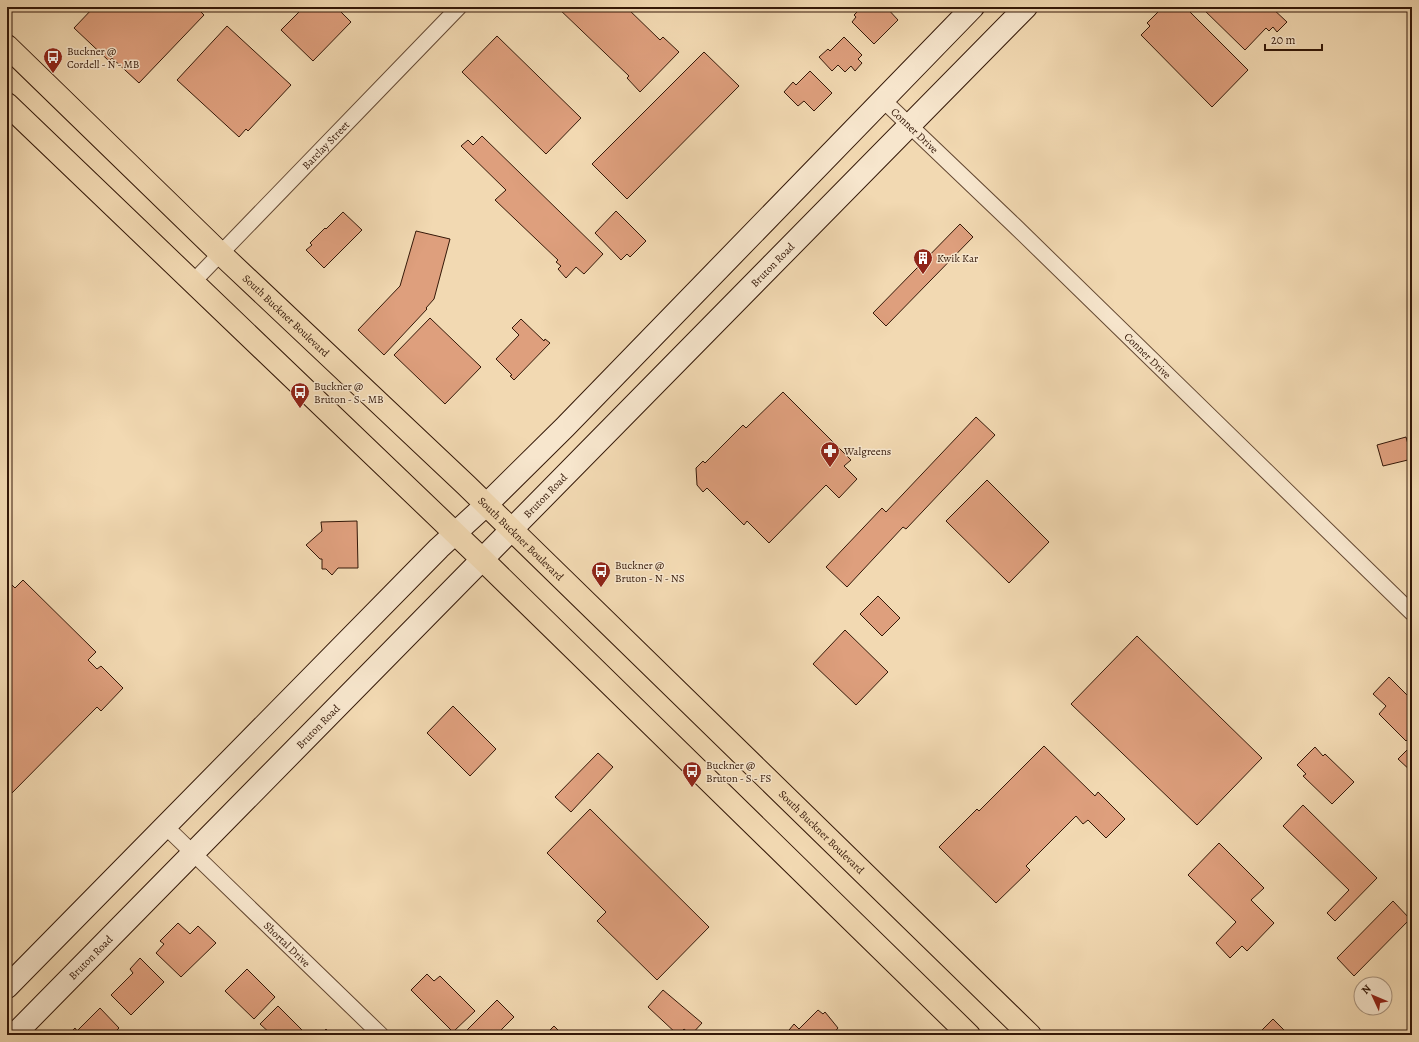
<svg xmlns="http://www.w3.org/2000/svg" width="1419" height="1042" viewBox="0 0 1419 1042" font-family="Alegreya,serif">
<rect width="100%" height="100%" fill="#f2d9b2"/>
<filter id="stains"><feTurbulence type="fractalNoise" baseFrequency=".005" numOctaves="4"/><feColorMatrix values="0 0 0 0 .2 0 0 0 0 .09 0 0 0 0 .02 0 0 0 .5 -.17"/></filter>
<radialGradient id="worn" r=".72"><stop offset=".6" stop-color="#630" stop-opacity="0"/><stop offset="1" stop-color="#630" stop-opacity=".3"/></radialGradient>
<g fill="#de9f7d" stroke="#341808">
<path d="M94 7H196L204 15 139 83 112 58 109 61 74 28Z"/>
<path d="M272 7H282L277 12Z"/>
<path d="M304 7H336L351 22 313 61 281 30Z"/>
<path d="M557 7H626L660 40 663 37 679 52 640 92 627 78 629 76Z"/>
<path d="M854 7H886L898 20 874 44 852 22 856 17 854 15 858 11Z"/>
<path d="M1163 7H1185L1248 70 1212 107 1141 35 1150 26 1147 23Z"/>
<path d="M1201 7H1271L1287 22 1277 32 1273 27 1269 31 1266 28 1245 50Z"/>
<path d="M227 26 291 85 248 131 246 129 239 137 177 80Z"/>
<path d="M497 36 581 118 546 154 462 72Z"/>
<path d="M844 37 862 55 858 59 862 63 855 71 851 66 845 72 838 65 832 71 819 57 828 49 830 51Z"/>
<path d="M704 52 739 86 627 199 592 164Z"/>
<path d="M810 71 832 93 814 111 804 101 798 106 784 92 793 82 796 85Z"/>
<path d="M482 136 603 254 584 274 576 267 566 278 558 269 561 266 556 262 558 260 495 200 506 190 461 146 468 140 473 145Z"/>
<path d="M616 211 646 241 630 257 627 254 621 260 595 233Z"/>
<path d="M343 212 362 230 324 268 306 250 312 245 310 243 325 228 326 229Z"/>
<path d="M960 224 973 237 886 326 873 313Z"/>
<path d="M416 231 450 239 434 299 426 308 427 309 384 355 358 330 400 286Z"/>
<path d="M430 318 481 367 445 404 394 355Z"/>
<path d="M521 319 544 341 545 339 550 343 514 380 510 376 512 375 496 359 519 335 512 328Z"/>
<path d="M783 392 851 460 844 466 857 479 839 498 826 485 769 543 747 521 744 525 707 488 703 492 697 485 696 468 703 461 705 463 743 425 746 428Z"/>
<path d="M976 417 995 435 906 529 903 527 847 587 826 567 882 508 886 512Z"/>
<path d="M1406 437 1412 459 1383 466 1377 445Z"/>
<path d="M987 480 1049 542 1009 583 946 521Z"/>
<path d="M357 521 358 568H338L332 575 326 569H322V559H320L306 545 322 531 321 522Z"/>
<path d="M7 580 15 588 23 580 96 652 88 660 97 669 101 666 123 688 101 711 97 707 9 796 12 799 7 805Z"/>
<path d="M878 596 900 618 882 636 860 614Z"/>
<path d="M845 630 888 672 856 705 813 664Z"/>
<path d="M1137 636 1262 758 1197 825 1071 704Z"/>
<path d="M1389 677 1412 700V735L1406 741 1379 714 1386 706 1373 694Z"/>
<path d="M453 706 496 749 470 776 427 733Z"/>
<path d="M1412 745V772L1398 759Z"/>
<path d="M1044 746 1095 796 1098 792 1125 819 1106 838 1088 820 1083 824 1076 816 1026 866 1030 870 996 903 939 847 977 809 979 811Z"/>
<path d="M1315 747 1323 756 1325 754 1354 782 1332 804 1303 776 1306 774 1297 765Z"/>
<path d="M598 753 613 767 571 812 555 797Z"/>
<path d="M1303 805 1377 878 1335 921 1327 913 1349 890 1283 826Z"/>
<path d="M590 809 709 927 657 980 597 921 606 912 547 853Z"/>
<path d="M1219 843 1264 888 1251 900 1274 923 1247 951 1242 946 1230 958 1216 943 1236 922 1188 875Z"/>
<path d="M1393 901 1410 919 1354 976 1337 958Z"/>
<path d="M178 923 190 934 198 926 216 943 181 977 156 953 164 944 160 941Z"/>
<path d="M140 958 164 982 131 1015 111 995 133 973 130 969Z"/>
<path d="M247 969 275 997 254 1019 225 991Z"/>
<path d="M427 974 434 981 440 976 475 1011 453 1032 411 990Z"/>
<path d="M663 990 702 1023 691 1035 684 1029 678 1035 648 1007Z"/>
<path d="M497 1000 514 1017 496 1035H462Z"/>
<path d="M278 1006 307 1035H272L260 1024Z"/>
<path d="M100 1008 119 1028 112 1035H68L75 1028 77 1031Z"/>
<path d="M818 1010 823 1014 825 1012 838 1028 832 1035H785L794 1024 799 1029Z"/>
<path d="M1273 1019 1287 1033 1286 1035H1257Z"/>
<path d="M554 1026 563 1035H545Z"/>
<path d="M326 1029 332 1035H320Z"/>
</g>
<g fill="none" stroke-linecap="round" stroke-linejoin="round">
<g stroke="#644832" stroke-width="17">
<g id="minor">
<path id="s1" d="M883 100 1015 226 1412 613"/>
<path id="s2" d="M192 283 459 7"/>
<path id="s3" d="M165 826 381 1035"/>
</g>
</g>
<g stroke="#341808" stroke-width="24">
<g id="secondary">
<path d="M7 987 439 548 486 505 565 427 973 7"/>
<path id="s4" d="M14 1035 1026 7"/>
</g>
</g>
<g stroke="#341808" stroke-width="24">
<g id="primary">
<path id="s5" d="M7 46 221 254 466 485 1030 1035"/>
<path d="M7 104 483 560 969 1035"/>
</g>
</g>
<use href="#minor" stroke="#f7e6cd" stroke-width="15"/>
<use href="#secondary" stroke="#f7e6cd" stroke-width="22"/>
<use href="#primary" stroke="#f2d9b2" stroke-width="22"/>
</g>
<defs>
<g id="bus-pin" transform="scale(1)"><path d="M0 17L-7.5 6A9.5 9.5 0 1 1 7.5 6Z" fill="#8f2418" stroke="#f7e6cd"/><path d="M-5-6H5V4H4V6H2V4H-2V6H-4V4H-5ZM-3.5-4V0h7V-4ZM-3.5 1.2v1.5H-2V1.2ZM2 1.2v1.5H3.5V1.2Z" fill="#fff"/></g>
<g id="building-pin" transform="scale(1)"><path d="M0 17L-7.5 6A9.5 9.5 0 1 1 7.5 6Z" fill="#8f2418" stroke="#f7e6cd"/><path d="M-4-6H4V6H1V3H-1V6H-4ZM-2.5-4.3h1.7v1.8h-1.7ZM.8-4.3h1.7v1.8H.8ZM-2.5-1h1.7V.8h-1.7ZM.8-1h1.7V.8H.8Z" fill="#fff"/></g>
<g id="pharmacy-pin" transform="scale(1)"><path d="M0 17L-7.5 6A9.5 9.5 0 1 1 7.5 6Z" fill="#8f2418" stroke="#f7e6cd"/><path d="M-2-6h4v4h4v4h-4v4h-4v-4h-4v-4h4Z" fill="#fff"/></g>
</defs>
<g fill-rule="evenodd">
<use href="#bus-pin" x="53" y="57"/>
<use href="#building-pin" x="923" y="258"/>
<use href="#bus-pin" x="300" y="392"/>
<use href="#pharmacy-pin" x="830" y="451"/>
<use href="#bus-pin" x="601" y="571"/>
<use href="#bus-pin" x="692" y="771"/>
</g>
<g text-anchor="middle" stroke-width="3" stroke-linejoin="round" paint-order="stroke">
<g font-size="11" fill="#341808" stroke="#f7e6cd" text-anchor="start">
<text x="67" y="55">Buckner @<tspan x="67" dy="13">Cordell - N - MB</tspan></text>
<text x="937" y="262">Kwik Kar</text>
<text x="314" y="390">Buckner @<tspan x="314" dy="13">Bruton - S - MB</tspan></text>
<text x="844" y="455">Walgreens</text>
<text x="615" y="569">Buckner @<tspan x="615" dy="13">Bruton - N - NS</tspan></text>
<text x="706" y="769">Buckner @<tspan x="706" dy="13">Bruton - S - FS</tspan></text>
</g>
<g font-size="11" fill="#341808" stroke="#f7e6cd">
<text dy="4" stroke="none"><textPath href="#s1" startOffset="44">Conner Drive</textPath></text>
<text dy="4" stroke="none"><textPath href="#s2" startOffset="192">Barclay Street</textPath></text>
<text dy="4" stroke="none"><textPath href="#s4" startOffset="1081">Bruton Road</textPath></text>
<text dy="4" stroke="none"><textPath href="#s5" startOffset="388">South Buckner Boulevard</textPath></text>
<text dy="4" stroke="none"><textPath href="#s1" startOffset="368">Conner Drive</textPath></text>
<text dy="4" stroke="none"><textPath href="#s4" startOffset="757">Bruton Road</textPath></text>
<text dy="4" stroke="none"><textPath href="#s5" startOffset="712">South Buckner Boulevard</textPath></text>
<text dy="4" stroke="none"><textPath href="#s4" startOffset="433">Bruton Road</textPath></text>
<text dy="4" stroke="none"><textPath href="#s5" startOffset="1132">South Buckner Boulevard</textPath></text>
<text dy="4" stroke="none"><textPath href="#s3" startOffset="170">Shortal Drive</textPath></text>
<text dy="4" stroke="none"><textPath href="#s4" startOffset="109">Bruton Road</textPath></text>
</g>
</g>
<rect width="1419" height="1042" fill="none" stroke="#f2d9b2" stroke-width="24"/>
<rect x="8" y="8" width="1403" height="1026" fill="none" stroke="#341808" stroke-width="2"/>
<rect x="12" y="12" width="1395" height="1018" fill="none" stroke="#341808"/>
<g transform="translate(1373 996) rotate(314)"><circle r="19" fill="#f7e6cd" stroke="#a9947e"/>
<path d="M0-3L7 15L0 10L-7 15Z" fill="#8f2418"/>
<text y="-6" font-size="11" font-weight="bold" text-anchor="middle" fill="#341808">N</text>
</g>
<path d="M1265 44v6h57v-6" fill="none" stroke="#341808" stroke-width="2"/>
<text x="1271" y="44" font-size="12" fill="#341808" stroke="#f7e6cd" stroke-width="3" paint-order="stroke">20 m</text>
<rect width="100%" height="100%" filter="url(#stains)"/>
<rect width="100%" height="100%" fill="url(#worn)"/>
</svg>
